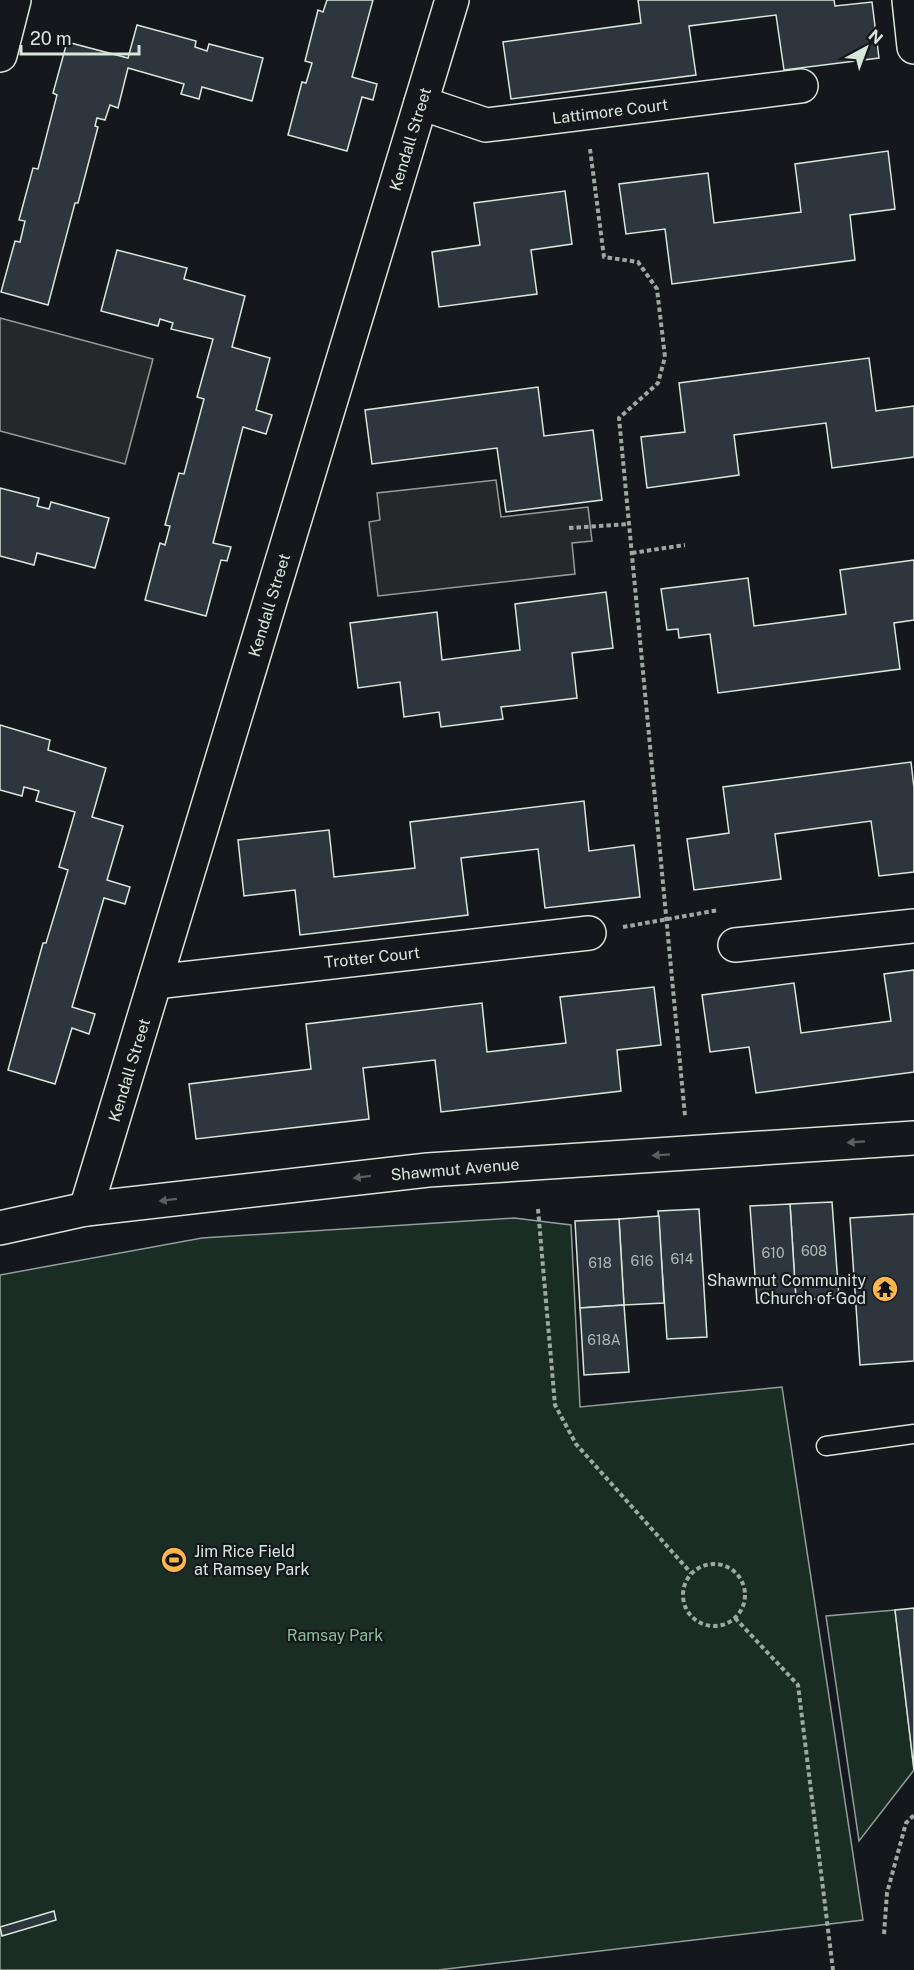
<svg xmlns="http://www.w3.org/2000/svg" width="914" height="1970" viewBox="0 0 914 1970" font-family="'Public Sans',sans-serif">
<rect width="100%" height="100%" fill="#14181c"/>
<g fill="#1a2d24" stroke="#939e99" stroke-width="1.5">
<path d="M514 1218 571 1225 580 1407 782 1387 863 1920 438 1970H0V1275L202 1238Z"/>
<path d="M895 1610 914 1770 859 1841 826 1616Z"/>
</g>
<g fill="#24282b" stroke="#939e99" stroke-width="1.5">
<path d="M0 318 153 359 125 464 0 431Z"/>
<path d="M496 480 501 517 588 507 592 541 572 543 575 574 378 596 369 522 380 520 377 493Z"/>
</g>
<g fill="#2c363c" stroke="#d8e6dc" stroke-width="1.5">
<path d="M327 0H373L352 77 377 84 373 100 362 97 347 151 288 135 302 82 306 83 312 63 305 61 318 10 323 12Z"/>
<path d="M638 0H834L835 6 872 2 879 58 784 70 776 15 689 26 696 75 511 99 503 42 641 23Z"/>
<path d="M137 25 196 41 195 47 207 51 209 44 263 58 252 101 202 87 199 99 181 94 184 84 128 68 118 108 110 105 105 120 97 118 95 126 98 127 78 203H75L48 305 1 292 15 241 20 242 25 221 19 220 33 168 38 169 57 95 53 93 67 42 128 58Z"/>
<path d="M888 151 895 209 850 215 855 260 672 284 665 229 626 234 619 184 708 173 714 223 801 212 795 164Z"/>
<path d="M565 191 572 244 531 250 537 294 439 307 432 252 480 245 474 203Z"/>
<path d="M117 250 187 268 184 279 245 296 232 347 270 358 256 410 272 415 266 434 243 427 213 543 231 547 227 561 221 560 206 616 145 600 160 543 165 545 170 526 165 525 179 473 184 474 204 399 197 397 213 339 171 329 173 323 160 319 158 326 101 311Z"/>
<path d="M869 358 876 411 914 406V457L832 468 826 423 734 435 739 475 647 488 641 437 685 432 679 383Z"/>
<path d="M538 387 544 436 593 430 602 500 506 512 497 448 372 464 365 410Z"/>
<path d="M0 488 39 498 37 506 49 509 51 502 109 518 95 568 37 553 34 565 0 556Z"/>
<path d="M914 560V620L894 623 900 669 718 693 710 634 679 638 678 629 667 630 661 589 748 578 754 626 846 614 840 570Z"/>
<path d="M606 592 613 648 572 653 577 698 501 707 503 719 441 727 439 712 404 717 400 682 358 688 350 623 437 612 442 660 520 650 515 604Z"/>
<path d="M0 725 50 740 48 750 106 768 92 817 123 826 107 880 130 887 125 904 104 898 72 1007 95 1014 89 1034 72 1028 55 1084 8 1070 43 943H46L68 870 59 867 75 812 36 801 39 791 24 787 22 796 0 790Z"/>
<path d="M911 762 914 788V872L879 876 871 821 775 834 781 879 694 890 687 839 729 833 723 787Z"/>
<path d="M584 801 589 851 634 845 640 897 545 908 538 849 461 858 468 915 300 935 295 890 244 896 238 840 329 830 334 877 415 868 410 822Z"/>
<path d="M914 970V1072L756 1093 749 1047 710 1052 702 995 794 983 801 1033 891 1021 884 974Z"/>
<path d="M654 987 661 1045 617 1050 621 1091 441 1112 435 1060 363 1068 369 1119 196 1139 189 1084 311 1069 306 1024 482 1003 487 1052 566 1043 560 997Z"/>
<path d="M832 1202 839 1298 796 1300 790 1204Z"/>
<path d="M790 1204 796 1300 757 1303 750 1206Z"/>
<path d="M699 1209 707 1337 667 1339 658 1211Z"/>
<path d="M914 1214V1361L860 1365 850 1218Z"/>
<path d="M659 1216 664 1303 624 1305 619 1219Z"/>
<path d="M619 1219 624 1305 580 1308 575 1221Z"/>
<path d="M624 1305 629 1372 584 1375 580 1308Z"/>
<path d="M914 1608V1770L895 1610Z"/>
<path d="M54 1911 56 1920 2 1936 0 1927Z"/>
</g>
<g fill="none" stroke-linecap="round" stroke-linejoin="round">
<g stroke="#d8e6dc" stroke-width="21">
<path id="lane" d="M826 1446 914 1434"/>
</g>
<g stroke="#d8e6dc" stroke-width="36">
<g id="street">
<path d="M909 0 914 47"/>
<path d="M0 55 14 0"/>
<path d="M421 103 486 125 801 86"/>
<path d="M735 945 914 926"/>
<path d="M155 982 589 933"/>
<path d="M86 1209 452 0"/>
</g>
</g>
<g stroke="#d8e6dc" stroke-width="36">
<path id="secondary" d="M0 1228 86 1209 428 1170 914 1138"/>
</g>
<g stroke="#9da8a2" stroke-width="4" stroke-dasharray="4.5 3" stroke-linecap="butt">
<path d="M590 149 604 257 638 262 657 289 665 357 658 383 619 418 685 1116"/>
<path d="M569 528 629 524"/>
<path d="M632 553 685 545"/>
<path d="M623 927 719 910"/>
<path d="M538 1209 555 1405 576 1444 691 1573"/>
<circle cx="714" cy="1595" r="31"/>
<path d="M735 1618 798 1685 833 1970"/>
<path d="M884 1934 887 1893 906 1823 914 1815"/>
</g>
<use href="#lane" stroke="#14181c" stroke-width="18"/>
<use href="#street" stroke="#14181c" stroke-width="33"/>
<use href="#secondary" stroke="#14181c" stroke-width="33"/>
</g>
<defs><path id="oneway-solid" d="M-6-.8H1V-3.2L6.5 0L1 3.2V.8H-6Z" transform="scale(1.5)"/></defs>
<g fill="#59605f">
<use href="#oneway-solid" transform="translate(856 1142) rotate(176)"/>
<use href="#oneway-solid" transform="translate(661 1155) rotate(176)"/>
<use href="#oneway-solid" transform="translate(362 1177) rotate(173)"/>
<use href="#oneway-solid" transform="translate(168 1200) rotate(173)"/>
</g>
<defs>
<g id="temple-disc" transform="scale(1.35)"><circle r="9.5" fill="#ffb74d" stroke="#14181c"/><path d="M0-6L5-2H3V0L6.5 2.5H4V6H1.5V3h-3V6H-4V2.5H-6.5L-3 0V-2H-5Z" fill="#111"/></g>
<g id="stadium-disc" transform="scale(1.35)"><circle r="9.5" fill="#ffb74d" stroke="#14181c"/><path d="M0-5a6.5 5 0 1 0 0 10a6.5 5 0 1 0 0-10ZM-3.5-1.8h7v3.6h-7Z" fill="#111"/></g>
</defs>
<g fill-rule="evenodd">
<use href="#temple-disc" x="885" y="1289"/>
<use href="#stadium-disc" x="174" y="1560"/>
</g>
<g text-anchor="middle" stroke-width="4.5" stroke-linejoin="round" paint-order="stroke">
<g font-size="14" fill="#adbab4">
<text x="814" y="1256">608</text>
<text x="773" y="1258">610</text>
<text x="682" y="1264">614</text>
<text x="642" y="1266">616</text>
<text x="600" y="1268">618</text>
<text x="604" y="1345">618A</text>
</g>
<g font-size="16" fill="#d8e6dc" stroke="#14181c">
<text transform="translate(610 111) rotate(-7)" y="6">Lattimore Court</text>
<text transform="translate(410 139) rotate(-73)" y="6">Kendall Street</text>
<text transform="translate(269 605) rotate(-73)" y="6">Kendall Street</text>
<text transform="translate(372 957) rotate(-6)" y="6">Trotter Court</text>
<text transform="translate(129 1070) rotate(-73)" y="6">Kendall Street</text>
<text transform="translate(455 1169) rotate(-5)" y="6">Shawmut Avenue</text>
</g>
<g font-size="16" fill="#d8e6dc" stroke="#14181c" text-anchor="end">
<text x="866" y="1286">Shawmut Community<tspan x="866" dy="18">Church of God</tspan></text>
<text x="194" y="1557" text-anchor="start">Jim Rice Field<tspan x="194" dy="18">at Ramsey Park</tspan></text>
</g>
<g font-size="16" fill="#8ac095" stroke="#14181c">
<text x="335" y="1641">Ramsay Park</text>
</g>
</g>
<g transform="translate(866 48) rotate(41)" stroke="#14181c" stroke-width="4.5" paint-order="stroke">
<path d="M0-4.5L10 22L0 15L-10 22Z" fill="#d8e6dc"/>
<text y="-9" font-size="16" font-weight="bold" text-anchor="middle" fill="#d8e6dc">N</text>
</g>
<path d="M21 45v9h118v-9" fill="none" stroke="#d8e6dc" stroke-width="3"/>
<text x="30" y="45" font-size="18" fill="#d8e6dc" stroke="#14181c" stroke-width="4.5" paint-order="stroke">20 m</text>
</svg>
